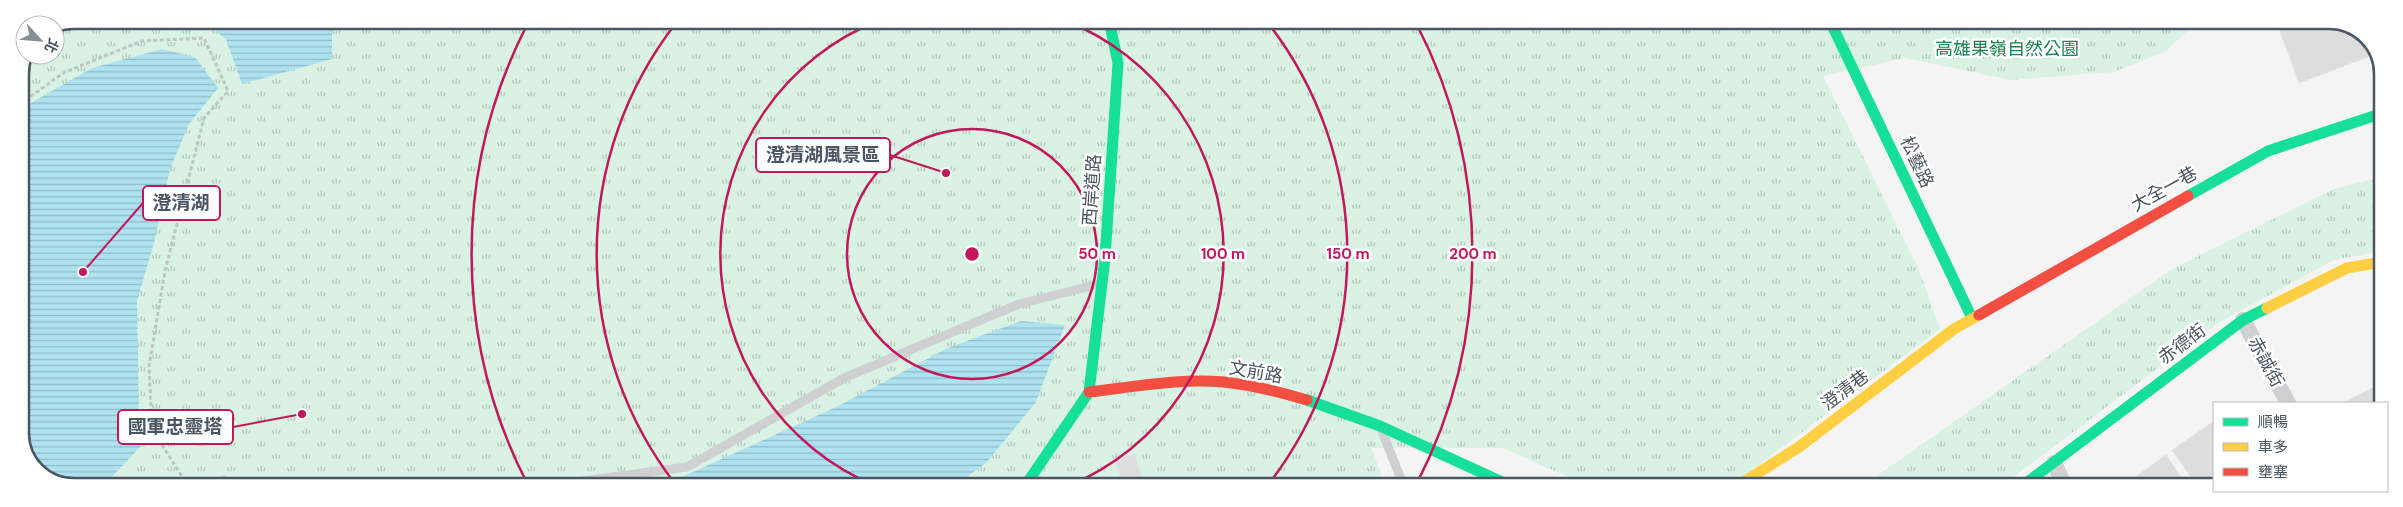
<svg xmlns="http://www.w3.org/2000/svg" width="2403" height="507" viewBox="0 0 2403 507" font-family="'DM Sans','Noto Sans TC',sans-serif">
<defs>
<pattern id="park-tufts" width="24" height="20" patternUnits="userSpaceOnUse" patternTransform="scale(1.25)"><rect width="24" height="20" fill="#d9f2e3"/><path d="M3 7l-1-3M5 7V3M7 7l1-3M15 17l-1-3M17 17v-4M19 17l1-3" fill="none" stroke="#b2c7bb"/></pattern>
<pattern id="water-rules" width="6" height="5" patternUnits="userSpaceOnUse" patternTransform="scale(1.25)"><rect width="6" height="5" fill="#aee2f0"/><path d="M0 2.5h6" fill="none" stroke="#90bac6"/></pattern>
</defs>
<rect width="100%" height="100%" fill="#f4f4f4"/>
<g fill="url(#park-tufts)">
<path d="M74 20 2198 21 2166 51 2114 72 2011 80 1905 58 1823 76 1919 270 1940 329 1729 487 1586 485 1503 448H1372L1385 487 64 486 34 469 20 440V73L28 55H55V28Z"/>
<path d="M2382 177V251L2334 260 2218 323 2000 487H1861L2172 269 2334 189Z"/>
</g>
<g fill="url(#water-rules)">
<path d="M200 20H332V59L242 84 226 39Z"/>
<path d="M162 49 195 57 218 88 189 124 170 169 154 243 137 301 139 416 143 444 103 486H63L34 469 20 440V114L24 107 92 68Z"/>
<path d="M1021 321 1065 325 1036 402 987 462 954 486H641L682 477 836 407 948 348Z"/>
</g>
<g fill="#ddddde" stroke="#e5e6e7">
<path d="M2276 21H2339L2369 38 2376 54 2299 83Z"/>
<path d="M2382 383V403H2343Z"/>
<path d="M2214 421V485L2211 487H2198L2172 450Z"/>
<path d="M1135 454 1144 486H1123L1115 459Z"/>
<path d="M2166 455 2188 487H2121Z"/>
</g>
<g fill="none" stroke-linecap="round" stroke-linejoin="round">
<path stroke="#bcc7c4" stroke-width="3" stroke-dasharray="4 2.5" stroke-linecap="butt" d="M20 104 65 72 142 41 204 38 228 91 204 118 165 271 149 366 152 429 188 486"/>
<g stroke="#ced0d2" stroke-width="9">
<path d="M1382 431 1404 487"/>
<path d="M215 486 223 480 229 486"/>
<path d="M500 486 575 482 687 467 844 378 1019 304 1099 284"/>
</g>
<g stroke="#ced0d2" stroke-width="16">
<path d="M2243 320 2288 403"/>
<path d="M2054 463 2065 487"/>
</g>
<g stroke="#16e098" stroke-width="11">
<path d="M1830 21 1972 318"/>
<path d="M2188 196 2268 151 2383 113"/>
<path d="M1307 400 1380 426 1513 487"/>
<path d="M1025 486 1089 392 1105 258 1118 63 1109 20"/>
<path d="M2021 487 2243 320 2267 308"/>
</g>
<g stroke="#ffcf43" stroke-width="11">
<path d="M2267 308 2347 268 2382 262"/>
<path d="M1736 487 1799 447 1954 329 1979 315"/>
</g>
<g stroke="#f24e42" stroke-width="11">
<path d="M1979 315 2188 196"/>
<path d="M1089 392C1133 387 1179 378 1224 382 1252 385 1280 392 1307 400"/>
</g>
</g>
<g fill="none" stroke="#c2185b" stroke-width="2.5">
<circle cx="972" cy="254" r="125"/>
<path d="M876 486A251 251 0 0 1 880 20M1064 20A251 251 0 0 1 1068 486"/>
<path d="M676 485A376 376 0 0 1 676 23M1268 23A376 376 0 0 1 1268 485"/>
<path d="M528 485A501 501 0 0 1 528 23M1416 23A501 501 0 0 1 1416 485"/>
</g>
<g text-anchor="middle" stroke-width="5" stroke-linejoin="round" paint-order="stroke">
<g font-size="18" fill="#17864f" stroke="#fff">
<text x="2007" y="55">高雄果嶺自然公園</text>
</g>
<g font-size="18" fill="#4a5661" stroke="#fff">
<text transform="translate(1917 162) rotate(65)" y="6">松藝路</text>
<text transform="translate(2164 189) rotate(-29)" y="6">大全一巷</text>
<text transform="translate(1092 190) rotate(-86)" y="6">西岸道路</text>
<text transform="translate(2182 344) rotate(-37)" y="6">赤德街</text>
<text transform="translate(2266 362) rotate(61)" y="6">赤誠街</text>
<text transform="translate(1256 372) rotate(10)" y="6">文前路</text>
<text transform="translate(1845 390) rotate(-37)" y="6">澄清巷</text>
</g>
</g>
<path d="M0 0H2403V507H0ZM74 29H2329A45 45 0 0 1 2374 74V433A45 45 0 0 1 2329 478H74A45 45 0 0 1 29 433V74A45 45 0 0 1 74 29Z" fill="#fff" fill-rule="evenodd"/>
<path fill="none" stroke="#4a5661" stroke-width="2.5" d="M74 29H2329A45 45 0 0 1 2374 74V433A45 45 0 0 1 2329 478H74A45 45 0 0 1 29 433V74A45 45 0 0 1 74 29Z"/>
<circle cx="972" cy="254" r="8" fill="#c2185b" stroke="#fff" stroke-width="2.5"/>
<g font-size="15" text-anchor="middle" font-weight="bold" fill="#c2185b" stroke="#fff" stroke-width="5" stroke-linejoin="round" paint-order="stroke">
<text x="1097" y="259">50 m</text>
<text x="1223" y="259">100 m</text>
<text x="1348" y="259">150 m</text>
<text x="1473" y="259">200 m</text>
</g>
<path fill="none" stroke="#c2185b" stroke-width="2" d="M946 173L890 155M83 272L143 203M302 414L233 427"/>
<g fill="#c2185b" stroke="#fff" stroke-width="2">
<circle cx="946" cy="173" r="5"/>
<circle cx="83" cy="272" r="5"/>
<circle cx="302" cy="414" r="5"/>
</g>
<g fill="#fff" stroke="#c2185b" stroke-width="2">
<rect x="756" y="138" width="134" height="34" rx="5"/>
<rect x="143" y="186" width="77" height="34" rx="5"/>
<rect x="118" y="410" width="115" height="34" rx="5"/>
</g>
<g font-size="19" text-anchor="middle" font-weight="bold" fill="#4a5661">
<text x="823" y="161">澄清湖風景區</text>
<text x="181" y="209">澄清湖</text>
<text x="175" y="433">國軍忠靈塔</text>
</g>
<rect x="2213" y="402" width="175" height="90" fill="#ffffff" stroke="#b7bbc0"/>
<rect x="2223" y="418" width="25" height="8" fill="#16e098" stroke="#b7bbc0"/>
<text x="2258" y="427" font-size="15" fill="#4a5661">順暢</text>
<rect x="2223" y="443" width="25" height="8" fill="#ffcf43" stroke="#b7bbc0"/>
<text x="2258" y="452" font-size="15" fill="#4a5661">車多</text>
<rect x="2223" y="468" width="25" height="8" fill="#f24e42" stroke="#b7bbc0"/>
<text x="2258" y="477" font-size="15" fill="#4a5661">壅塞</text>
<g transform="translate(40 40) rotate(116)"><circle r="24" fill="#ffffff" stroke="#b7bbc0"/>
<path d="M0-4L9 19L0 12L-9 19Z" fill="#868d94"/>
<text y="-8" font-size="14" font-weight="bold" text-anchor="middle" fill="#4a5661">北</text>
</g>
</svg>
